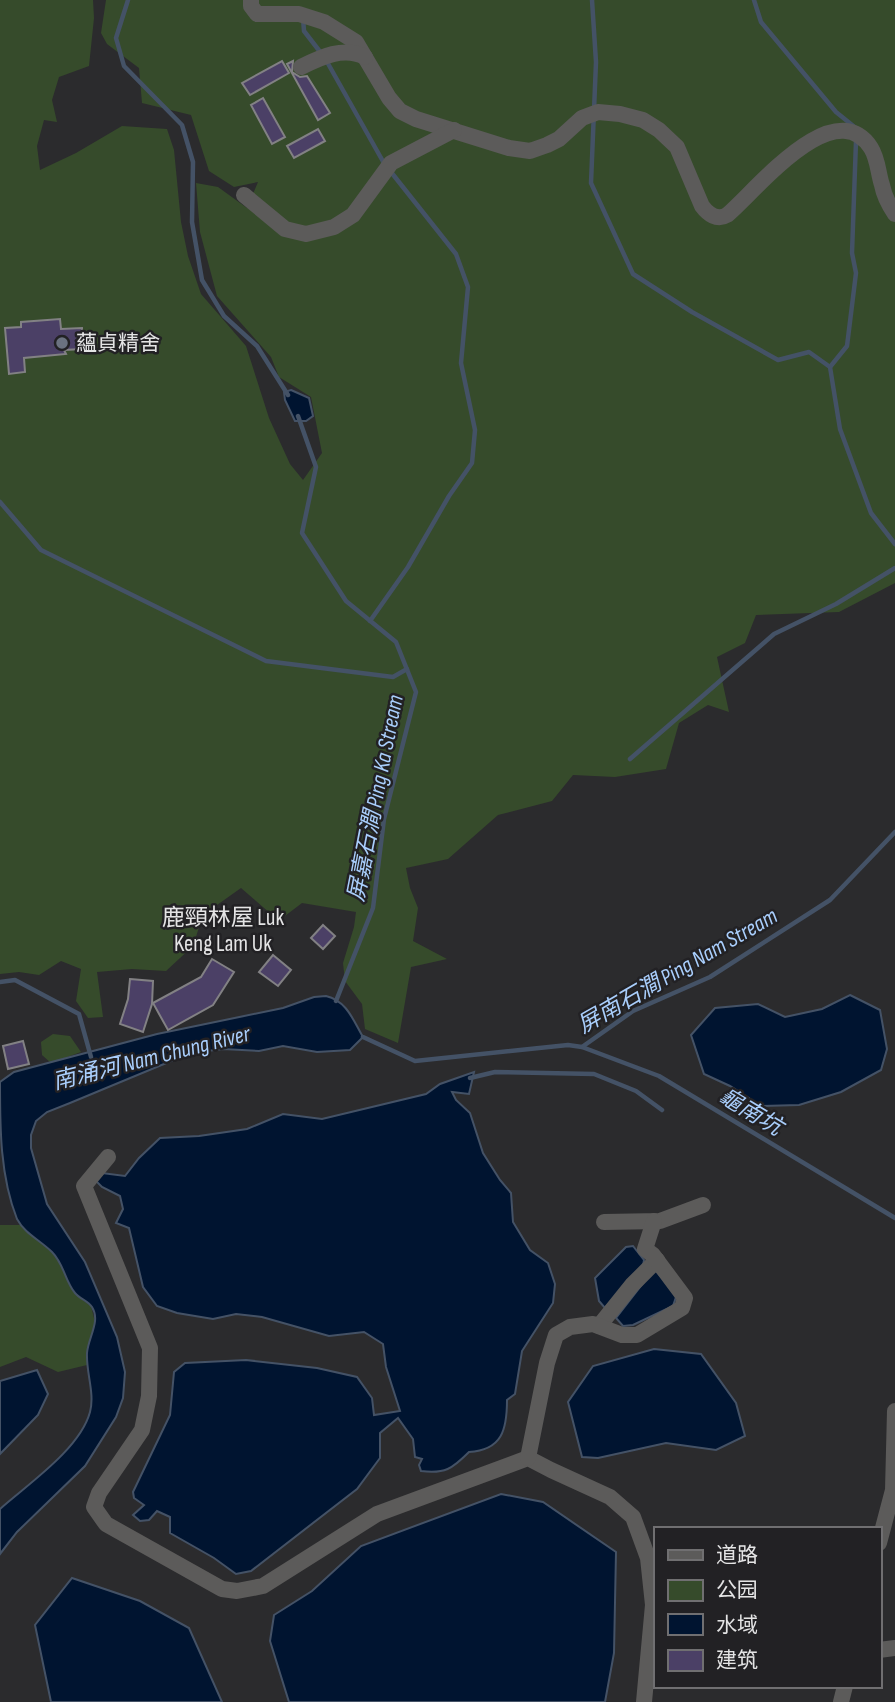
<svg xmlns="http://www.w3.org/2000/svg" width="895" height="1702" viewBox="0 0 895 1702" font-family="'Sofia Sans Condensed','Noto Sans SC',sans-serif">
<rect width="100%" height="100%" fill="#2b2b2d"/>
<g fill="#364b2b">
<path d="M0 0H93L94 18 89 66 59 77 52 100 57 122 44 120 37 146 40 170 76 153 122 126 167 129 174 150 181 222 188 256 201 294 246 346 269 418 290 464 303 480 322 453 311 397 279 377 271 357 217 296 200 232 196 183 218 187 247 208 258 182 234 187 209 171 191 115 142 103 139 68 107 44 101 33 106 0H895V583L839 612 756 615 745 643 717 657 729 712 708 705 679 723 666 769 615 777 573 775 552 801 498 815 448 859 406 868 410 888 418 908 413 941 447 959 411 967 398 1043 365 1029 362 1004 345 981 343 963 354 927 356 912 302 903 281 919 271 914 241 888 203 915 193 946 166 971 132 969 97 972 103 1017 88 1018 76 1001 81 969 61 961 39 975 19 972 0 974Z"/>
<path d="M53 1034 70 1036 81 1052 51 1063 42 1055 41 1042Z"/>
<path d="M0 1225H20L51 1251 62 1264 75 1294 91 1306 95 1322 87 1350V1365L58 1372 26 1357 0 1367Z"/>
</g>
<g fill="#001430" stroke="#445266" stroke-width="2">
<path d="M291 390 309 398 313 416 306 421H295L285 400 284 392Z"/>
<path d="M850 995 880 1010 887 1049 881 1070 841 1092 799 1105 761 1106 730 1086 704 1074 691 1035 715 1008 758 1004 785 1017 822 1009Z"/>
<path d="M326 996C347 1001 353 1020 363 1037L350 1050 317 1052 283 1046 259 1051 223 1049 199 1052 176 1059 70 1103 47 1112 36 1121 31 1135V1148L47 1204 85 1262 117 1337 125 1372 123 1398 116 1417 85 1466 17 1532 0 1554V1509C28 1484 80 1449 90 1412 95 1393 86 1373 87 1353 88 1338 101 1321 92 1307 88 1301 80 1299 75 1293 65 1281 64 1264 52 1252 40 1240 25 1234 17 1219 0 1176 0 1128 0 1082L14 1072 157 1034 283 1008 314 997Z"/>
<path d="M474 1072 469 1094 452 1092 456 1100 470 1113 483 1153 500 1180 511 1193 513 1222 530 1250 548 1263 555 1284 553 1303 522 1351 515 1394 507 1400C507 1430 502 1450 469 1452 452 1469 445 1474 421 1471L419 1465 422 1459 415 1457 413 1439 398 1418 380 1433V1458L357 1489 251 1571 236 1574 214 1558 170 1533V1517L157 1511 149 1520 140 1521 133 1515 144 1505 134 1498 133 1492 170 1415 174 1372 185 1363 246 1360 317 1368 357 1377 372 1398 374 1415 400 1411 386 1367 383 1344 364 1332 329 1336 262 1317 236 1314 213 1319 177 1313 157 1306 143 1287 129 1228 116 1223 123 1209 120 1196 102 1187 96 1181 102 1173 125 1176 139 1158 160 1138 199 1136 247 1129 283 1114 322 1119 426 1094 440 1084Z"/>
<path d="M633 1246 644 1260 643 1266 605 1308 599 1301 595 1278 626 1247Z"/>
<path d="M654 1269 677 1294 673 1306 633 1325 623 1326 616 1318Z"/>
<path d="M654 1349 701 1354 736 1403 745 1436 716 1450 666 1443 598 1458 582 1457 568 1402 593 1366Z"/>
<path d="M37 1370 48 1394 38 1415 0 1454V1381Z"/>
<path d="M501 1494 543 1502 616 1552 614 1653 605 1702H289L270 1641 274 1615 312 1591 361 1546Z"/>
<path d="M72 1578 140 1601 189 1628 222 1702H51L35 1625Z"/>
</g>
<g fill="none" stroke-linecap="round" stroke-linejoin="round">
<g stroke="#445266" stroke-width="4.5">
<path d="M128 0 116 38 124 66 182 125 193 162 192 222 202 280 224 316 257 346 288 395"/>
<path d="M592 0 596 62 591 183 633 274 692 312 778 360 809 352 830 367 840 429 871 513 895 544"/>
<path d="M754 0 761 22 836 112 857 129"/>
<path d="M303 18 304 31 321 53"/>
<path d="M326 60 385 165"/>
<path d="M830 367 847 346 856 273 852 253 856 141"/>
<path d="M298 416 316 467 302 533 346 601 396 642 416 692 384 819 373 908 336 1001"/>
<path d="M0 502 41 550 266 661 393 677 407 669"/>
<path d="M370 621 408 567 449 496 472 463 475 430 461 363 468 287 456 254 391 172"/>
<path d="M630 759 774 634 836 604 895 568"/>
<path d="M0 982 15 980 79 1014 91 1057"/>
<path d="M363 1037 415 1061 568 1045 582 1047 633 1011 710 977 830 900 895 832"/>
<path d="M582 1047 659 1076 895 1218"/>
<path d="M470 1078 495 1072 594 1074 636 1091 662 1110"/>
</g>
</g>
<g fill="#4b4066" stroke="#828184" stroke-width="2">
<path d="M282 61 289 73 250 95 242 83Z"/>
<path d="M293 61 292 72 300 77 307 76 330 113 318 120 287 64Z"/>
<path d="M263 98 285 137 272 144 251 105Z"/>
<path d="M318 129 325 141 294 158 287 146Z"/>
<path d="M60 319 61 329 82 328 83 349 64 350 66 354 24 358 25 372 9 374 5 328 21 327V322Z"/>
<path d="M323 925 335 936 323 949 311 938Z"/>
<path d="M273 955 291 970 278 986 259 972Z"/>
<path d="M212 959 234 972 213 1005 168 1030 153 1003 201 977Z"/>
<path d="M130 979 153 981 152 1004 143 1032 120 1024 128 999Z"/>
<path d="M23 1041 29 1064 8 1069 3 1046Z"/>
</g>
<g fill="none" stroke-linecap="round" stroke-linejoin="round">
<g stroke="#5c5b5a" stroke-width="16">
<path d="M251 0V6L257 14H299L324 22 356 42 389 98 400 111 416 119 509 148 530 151 547 145 559 139 582 118 598 112 620 114 643 120 659 130 677 147 702 206C708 214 717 221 727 215 755 192 834 91 871 148 878 159 878 173 882 185 884 196 889 205 895 214"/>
<path d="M301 67C321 57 344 46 365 57"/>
<path d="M244 195 285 229 306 234 334 227 353 215 391 163 454 130"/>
<path d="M108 1157 84 1186 150 1348 149 1396 142 1430 99 1493 94 1507 106 1524 222 1589 237 1591 263 1586 377 1514 528 1458 551 1470 610 1497 633 1517 648 1558 653 1605 644 1702"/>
<path d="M604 1222 660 1221 703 1205"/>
<path d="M599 1326 632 1285 657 1260"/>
<path d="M528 1458 547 1363 556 1335 570 1327 593 1324 622 1335H637L682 1308 685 1298 653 1255 645 1249 654 1221"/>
<path d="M879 1543 893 1490 895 1411"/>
<path d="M879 1650 895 1648"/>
<path d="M841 1702 845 1686"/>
</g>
</g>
<circle fill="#6b7280" stroke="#222124" stroke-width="2.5" cx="62" cy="343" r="7"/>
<g text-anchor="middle" stroke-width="5" stroke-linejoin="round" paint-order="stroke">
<g font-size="21" fill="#e4e4e5" stroke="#222124" text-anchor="start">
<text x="76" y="350">蘊貞精舍</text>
</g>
<g font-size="23" font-style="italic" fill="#a9cefc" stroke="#222124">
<text transform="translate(375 798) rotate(-79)" y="8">屏嘉石澗 Ping Ka Stream</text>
<text transform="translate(677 970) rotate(-30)" y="8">屏南石澗 Ping Nam Stream</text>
<text transform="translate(151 1057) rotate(-14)" y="8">南涌河 Nam Chung River</text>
<text transform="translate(751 1111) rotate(31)" y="8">龜南坑</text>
</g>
<g font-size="23" fill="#e4e4e5" stroke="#222124">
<text x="223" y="925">鹿頸林屋 Luk<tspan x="223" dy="26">Keng Lam Uk</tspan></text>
</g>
</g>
<rect x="654" y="1527" width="228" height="161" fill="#222124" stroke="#706f71" stroke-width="2"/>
<rect x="668" y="1550" width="35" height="10" fill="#5c5b5a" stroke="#706f71" stroke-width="2"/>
<text x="716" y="1562" font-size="21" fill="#e4e4e5">道路</text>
<rect x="668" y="1580" width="35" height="21" fill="#364b2b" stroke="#706f71" stroke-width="2"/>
<text x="716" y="1597" font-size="21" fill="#e4e4e5">公园</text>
<rect x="668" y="1614" width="35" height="21" fill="#001430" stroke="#706f71" stroke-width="2"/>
<text x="716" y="1632" font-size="21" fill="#e4e4e5">水域</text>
<rect x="668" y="1650" width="35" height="21" fill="#4b4066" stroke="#706f71" stroke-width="2"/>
<text x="716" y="1667" font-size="21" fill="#e4e4e5">建筑</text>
</svg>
